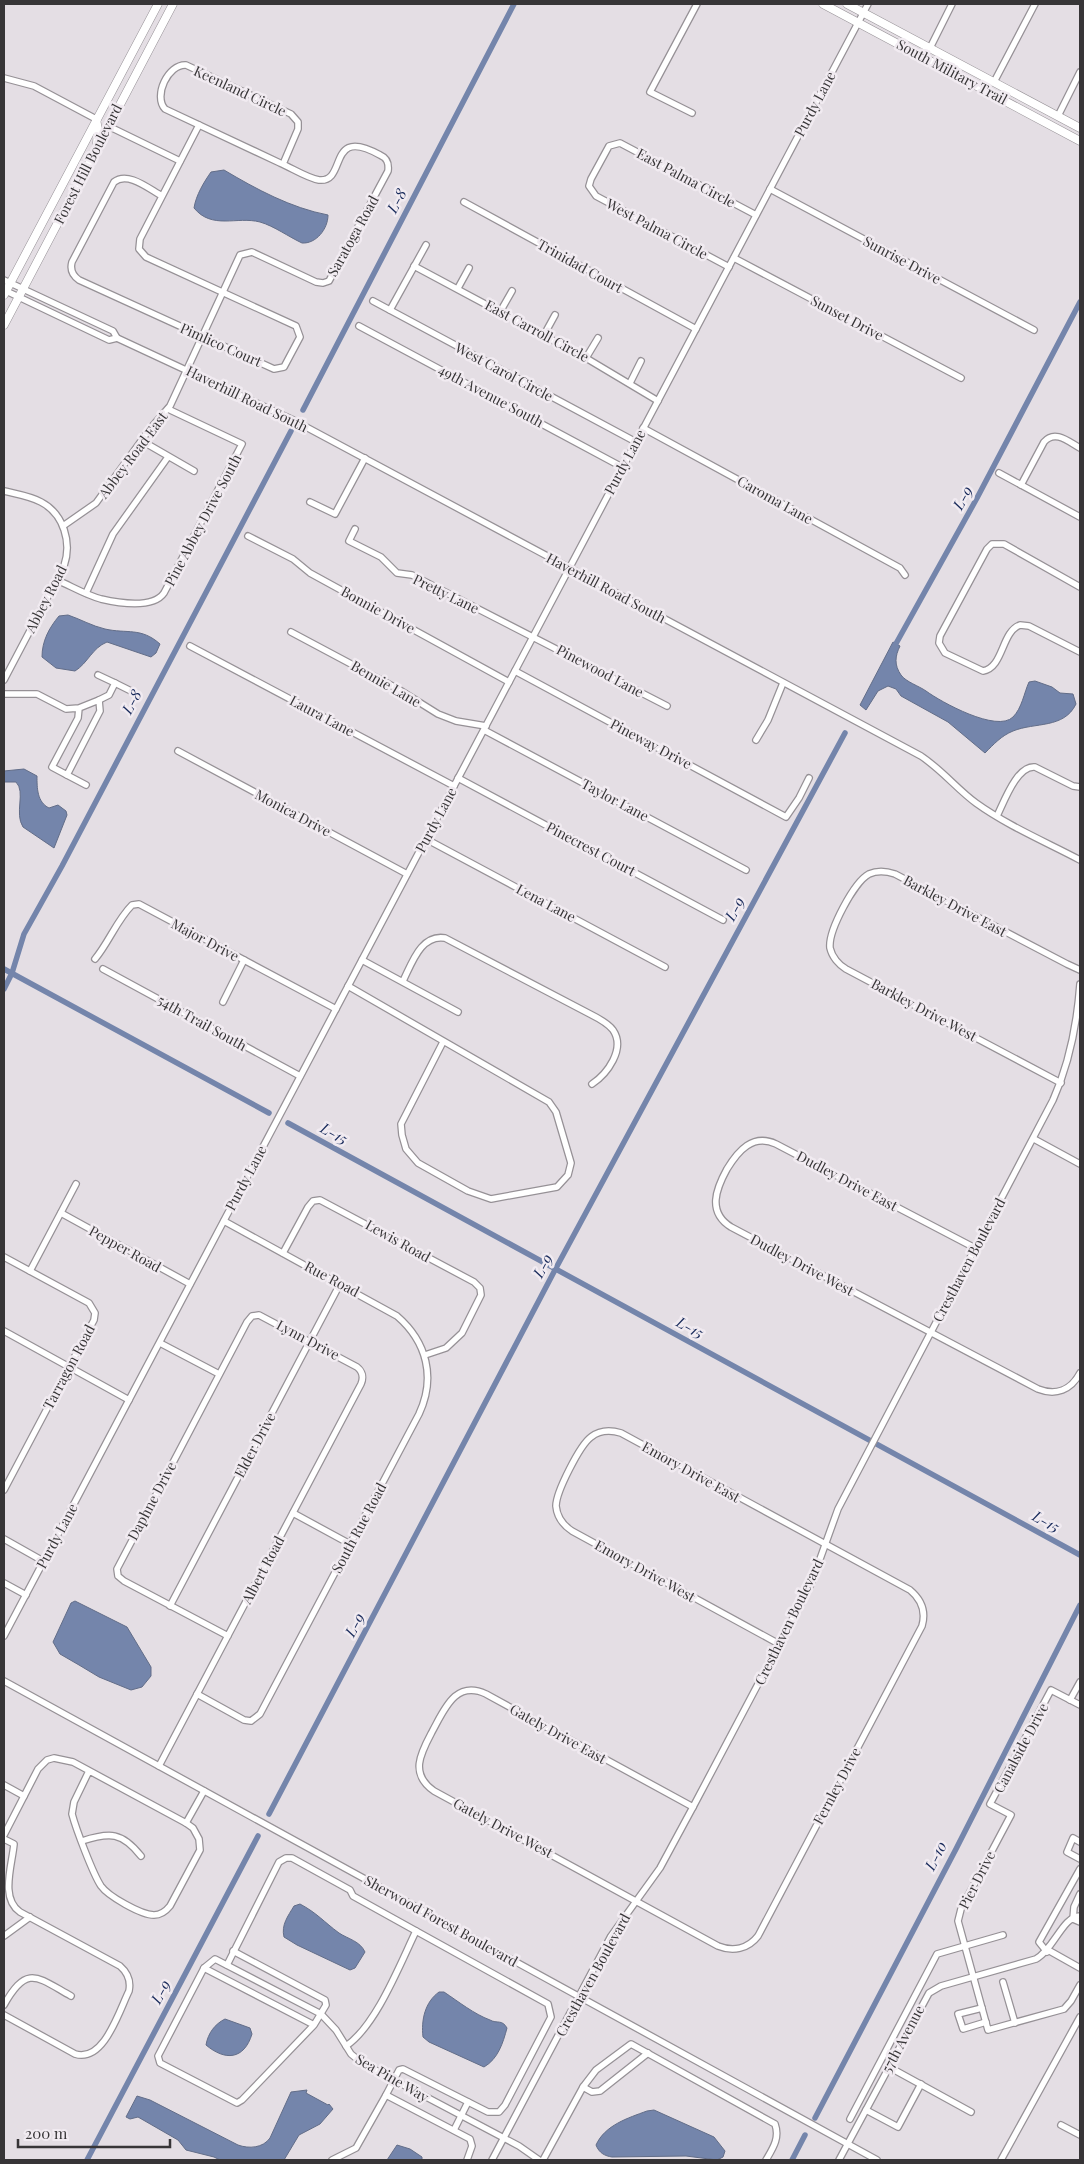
<svg xmlns="http://www.w3.org/2000/svg" width="1084" height="2164" viewBox="0 0 1084 2164" font-family="'Playfair Display',serif">
<rect width="100%" height="100%" fill="#e4dee4"/>
<g fill="#7485ab" stroke="#626d88">
<path d="M224 170C256 189 291 208 328 215 328 229 316 244 302 243 289 237 274 226 260 222 237 216 212 230 194 208 196 195 204 182 211 172Z"/>
<path d="M68 615C80 619 92 626 105 629 127 634 141 627 160 644L156 653 151 657 107 642C92 648 88 663 75 671L56 668 42 657C42 641 49 628 59 616Z"/>
<path d="M893 642 900 646C895 656 894 665 901 675 906 682 919 686 926 691 941 702 997 733 1013 717 1022 708 1024 693 1029 682L1035 681 1052 687 1060 693 1073 694 1076 704C1064 729 1035 722 1013 731 1001 736 994 744 985 753L948 722 901 696 896 689 888 686 878 691 866 710 860 705Z"/>
<path d="M24 769 37 776C37 788 37 802 49 808L58 805 66 811 67 815 54 848 23 827C14 813 26 792 16 782H4V771Z"/>
<path d="M75 1601 127 1627 151 1667V1676L142 1687 131 1690 99 1677 79 1665 60 1654 53 1642 71 1603Z"/>
<path d="M300 1904C317 1913 324 1922 339 1933 348 1939 360 1941 365 1952L355 1968 350 1970 297 1945 284 1937C281 1925 288 1916 294 1906Z"/>
<path d="M439 1992H444C459 2002 474 2014 490 2020 497 2024 502 2019 507 2028 503 2043 498 2059 484 2067L429 2042 423 2037C421 2020 425 2002 439 1992Z"/>
<path d="M225 2019 250 2028 252 2034C244 2060 225 2061 206 2045 208 2033 215 2024 225 2019Z"/>
<path d="M307 2090 306 2093 328 2105 329 2104 333 2109 320 2124 299 2135 284 2160H220L214 2157 186 2150 178 2140 138 2117 130 2119 126 2117 137 2096 150 2100 238 2145C249 2149 263 2148 270 2138L291 2092Z"/>
<path d="M654 2110 714 2137 725 2151 723 2157 717 2160 686 2156 612 2157C605 2156 599 2153 596 2145 605 2125 628 2118 647 2111Z"/>
<path d="M397 2145 410 2149 422 2157V2160H387Z"/>
</g>
<g fill="none" stroke-linecap="round" stroke-linejoin="round">
<g stroke="#7485ab" stroke-width="5.5">
<path d="M303 410 514 4"/>
<path d="M893 649 977 498 1080 302"/>
<path d="M4 969 269 1113"/>
<path d="M4 989 12 973 24 934 62 866 291 431"/>
<path d="M288 1123 1080 1555"/>
<path d="M269 1814 556 1268 845 733"/>
<path d="M815 2118 956 1849 1080 1605"/>
<path d="M87 2160 258 1836"/>
<path d="M792 2160 805 2135"/>
</g>
<g stroke="#969196" stroke-width="8">
<g id="minor">
<path d="M930 48 952 4"/>
<path d="M4 78 34 86 96 119"/>
<path d="M994 82 1035 4"/>
<path d="M692 113 650 92 697 4"/>
<path d="M1058 116 1080 72"/>
<path d="M108 126 180 161"/>
<path d="M770 189 1034 330"/>
<path d="M162 196C149 189 128 171 114 182L72 262C70 269 72 275 79 280L274 369 284 367 300 337 296 326 146 257 139 249 140 239 199 125"/>
<path d="M464 202 696 329"/>
<path d="M734 258 961 378"/>
<path d="M414 266 586 358 658 401"/>
<path d="M729 267 596 196 589 186 591 179 609 146 620 143 756 215"/>
<path d="M4 280 113 331 117 338 293 420 921 756C942 770 957 789 976 803 1008 826 1046 842 1080 860"/>
<path d="M458 288 469 268"/>
<path d="M4 290 109 340 117 338"/>
<path d="M373 301 636 442"/>
<path d="M390 310 426 245"/>
<path d="M500 312 512 291"/>
<path d="M359 326 622 467"/>
<path d="M544 335 555 315"/>
<path d="M586 358 598 338"/>
<path d="M630 383 641 361"/>
<path d="M643 428 900 568 905 575"/>
<path d="M142 441 194 471"/>
<path d="M999 473 1080 517"/>
<path d="M1021 485 1044 442C1055 429 1069 442 1080 448"/>
<path d="M4 491C16 494 30 496 41 502 64 514 72 543 64 566L4 680"/>
<path d="M310 502 335 514 365 458"/>
<path d="M63 526 96 503 149 430 170 406 240 255 252 252 316 282 323 283 329 281 388 171C389 163 387 158 380 155 326 125 348 183 319 180 307 178 292 168 280 163 242 145 204 127 165 109 153 96 168 64 186 65L291 114 298 122V129L283 164"/>
<path d="M355 529 349 541 381 557 397 573 412 575 667 706"/>
<path d="M248 536 293 559 310 573 509 682"/>
<path d="M57 580C71 586 86 595 101 599 118 603 153 609 164 593L242 444 168 409"/>
<path d="M1080 587 1004 544H992L987 549 940 636 939 643 945 653 983 671C1004 667 1001 632 1020 625L1029 626 1080 652"/>
<path d="M86 593 113 534 168 457"/>
<path d="M291 632 398 689 438 714 456 721 486 726"/>
<path d="M190 646 454 786"/>
<path d="M515 671 786 817 799 798 809 778"/>
<path d="M98 675 115 683"/>
<path d="M4 694H37L66 709 79 708 99 700 100 711 67 775 52 767 78 718 79 708"/>
<path d="M99 700 109 695 115 683 131 691"/>
<path d="M484 730 746 870"/>
<path d="M756 740 768 720 783 683"/>
<path d="M178 751 407 874"/>
<path d="M67 775 86 785"/>
<path d="M458 778 723 920"/>
<path d="M997 816C1004 802 1017 765 1035 767L1073 786 1080 787"/>
<path d="M426 839 665 967"/>
<path d="M95 959C109 942 117 920 132 905L139 904 336 1009"/>
<path d="M362 960 458 1012"/>
<path d="M103 969 300 1076"/>
<path d="M403 981C412 963 421 934 445 938L590 1014C598 1018 608 1023 613 1030 626 1049 607 1074 592 1084"/>
<path d="M348 986 549 1102 556 1112 571 1163 568 1175 557 1187 491 1199 468 1191 418 1163 406 1149 402 1135 401 1124 443 1042"/>
<path d="M223 1002 244 960"/>
<path d="M1061 1083 846 969C839 965 832 957 830 948 828 931 854 882 869 874 878 870 886 871 895 874L1067 964 1080 970"/>
<path d="M1034 1139 1080 1164"/>
<path d="M61 1213 190 1284"/>
<path d="M975 1248 776 1144C753 1133 738 1151 727 1169 716 1189 707 1212 731 1227L1038 1389C1056 1396 1071 1390 1080 1373"/>
<path d="M283 1253 308 1207 313 1201 320 1200 474 1282 480 1288 481 1295 462 1333 446 1348 425 1355"/>
<path d="M4 1257 89 1303 95 1313 94 1320 4 1490"/>
<path d="M30 1271 76 1184"/>
<path d="M4 1331 129 1400"/>
<path d="M160 1343 219 1374"/>
<path d="M293 1513 350 1544"/>
<path d="M4 1539 43 1561"/>
<path d="M4 1583 26 1595"/>
<path d="M170 1606 340 1284"/>
<path d="M4 1636 868 4"/>
<path d="M4 1681 877 2160"/>
<path d="M197 1694 244 1720 251 1721 260 1714 419 1414C436 1378 427 1342 397 1316L224 1221"/>
<path d="M1070 1700 1080 1682"/>
<path d="M1080 1705 1051 1690 990 1804 1011 1815 961 1909 958 1921 988 2030 1064 2009 1071 2001 1080 1985"/>
<path d="M159 1766 361 1384C364 1377 362 1371 357 1367L259 1315 252 1316 247 1322 117 1569 118 1576 124 1581 228 1636"/>
<path d="M4 1785 24 1796"/>
<path d="M693 1807 486 1694C456 1680 445 1708 433 1730 422 1751 408 1773 434 1791L718 1946C733 1952 748 1949 758 1936L922 1626C926 1612 922 1600 910 1590L621 1433C611 1430 600 1430 591 1437 580 1445 556 1492 556 1506 557 1517 563 1525 572 1531L779 1644"/>
<path d="M186 1823 204 1791"/>
<path d="M4 1835 38 1769 47 1760 54 1758 73 1762 186 1823 193 1828 199 1839 200 1850 170 1906C166 1911 161 1915 154 1915 141 1915 108 1896 101 1886 93 1874 76 1829 72 1814L74 1802 89 1771"/>
<path d="M4 1839 14 1844C12 1866 0 1898 20 1912L120 1966C128 1973 131 1981 129 1991 119 2011 104 2063 75 2054L4 2015"/>
<path d="M82 1841C110 1832 122 1832 141 1856"/>
<path d="M1080 1842 1073 1838 1067 1852 1080 1859"/>
<path d="M1073 1919 1074 1907 1080 1894"/>
<path d="M1073 1919 1080 1922"/>
<path d="M4 1936 30 1917"/>
<path d="M1048 1950 1080 1968"/>
<path d="M233 1951 325 2000 326 2005 314 2025 242 2100 237 2103 160 2063 158 2056 204 1968 314 2025"/>
<path d="M1047 1952 1039 1942 1080 1869"/>
<path d="M227 1965 279 1862 286 1858H292L350 1890 353 1896 416 1931C400 1964 376 2026 346 2046"/>
<path d="M204 1968 215 1959 321 2014 336 2030 351 2054 362 2063 519 2146 539 2160"/>
<path d="M1003 1982 1015 2023"/>
<path d="M4 2005C27 1964 37 1977 71 1996"/>
<path d="M982 2008 958 2014 963 2029 986 2022"/>
<path d="M889 2067 971 2112"/>
<path d="M583 2087 592 2092 600 2091 648 2053"/>
<path d="M386 2095 470 2139 472 2146 467 2160"/>
<path d="M866 2110 898 2127 921 2084"/>
<path d="M850 2119 937 1954 1003 1935"/>
<path d="M1061 2125 1080 2135"/>
<path d="M454 2130 468 2102"/>
<path d="M332 2160 356 2148 386 2095 399 2070 403 2069 488 2112H499L505 2105 551 2017 548 2004 416 1931"/>
<path d="M492 2160 611 1936 660 1868 693 1807 811 1584 838 1509 1053 1100C1070 1062 1077 1025 1080 984"/>
<path d="M543 2160 583 2087 596 2070 631 2044 775 2124C780 2138 773 2148 766 2160"/>
<path d="M839 2160 929 1993 941 1986 1036 1959C1054 1949 1063 1916 1080 1916"/>
<path d="M1001 2160 1080 2017"/>
</g>
</g>
<g stroke="#969196" stroke-width="9">
<g id="major">
<path d="M823 4 1080 141"/>
<path d="M847 4 1080 128"/>
<path d="M96 119 98 130 97 143"/>
<path d="M4 295 158 4"/>
<path d="M4 325 173 4"/>
</g>
</g>
<use href="#minor" stroke="#fff" stroke-width="5.5"/>
<use href="#major" stroke="#fff" stroke-width="8"/>
</g>
<g text-anchor="middle" stroke-width="5" stroke-linejoin="round" paint-order="stroke">
<g font-size="14" fill="#373537" stroke="#f1ebf1">
<text transform="translate(952 72) rotate(28)" y="5">South Military Trail</text>
<text transform="translate(240 91) rotate(25)" y="5">Keenland Circle</text>
<text transform="translate(815 104) rotate(-62)" y="5">Purdy Lane</text>
<text transform="translate(88 164) rotate(-63)" y="5">Forest Hill Boulevard</text>
<text transform="translate(686 178) rotate(28)" y="5">East Palma Circle</text>
<text transform="translate(657 229) rotate(28)" y="5">West Palma Circle</text>
<text transform="translate(353 236) rotate(-61)" y="5">Saratoga Road</text>
<text transform="translate(902 260) rotate(28)" y="5">Sunrise Drive</text>
<text transform="translate(580 266) rotate(29)" y="5">Trinidad Court</text>
<text transform="translate(847 318) rotate(28)" y="5">Sunset Drive</text>
<text transform="translate(537 331) rotate(28)" y="5">East Carroll Circle</text>
<text transform="translate(221 345) rotate(24)" y="5">Pimlico Court</text>
<text transform="translate(504 372) rotate(28)" y="5">West Carol Circle</text>
<text transform="translate(491 396) rotate(28)" y="5">49th Avenue South</text>
<text transform="translate(247 399) rotate(26)" y="5">Haverhill Road South</text>
<text transform="translate(133 455) rotate(-53)" y="5">Abbey Road East</text>
<text transform="translate(625 462) rotate(-62)" y="5">Purdy Lane</text>
<text transform="translate(775 500) rotate(29)" y="5">Caroma Lane</text>
<text transform="translate(203 520) rotate(-62)" y="5">Pine Abbey Drive South</text>
<text transform="translate(606 588) rotate(28)" y="5">Haverhill Road South</text>
<text transform="translate(446 594) rotate(26)" y="5">Pretty Lane</text>
<text transform="translate(46 599) rotate(-63)" y="5">Abbey Road</text>
<text transform="translate(378 610) rotate(29)" y="5">Bonnie Drive</text>
<text transform="translate(600 671) rotate(28)" y="5">Pinewood Lane</text>
<text transform="translate(386 684) rotate(30)" y="5">Bennie Lane</text>
<text transform="translate(322 716) rotate(28)" y="5">Laura Lane</text>
<text transform="translate(651 744) rotate(28)" y="5">Pineway Drive</text>
<text transform="translate(615 800) rotate(28)" y="5">Taylor Lane</text>
<text transform="translate(293 813) rotate(28)" y="5">Monica Drive</text>
<text transform="translate(436 820) rotate(-62)" y="5">Purdy Lane</text>
<text transform="translate(591 849) rotate(28)" y="5">Pinecrest Court</text>
<text transform="translate(546 903) rotate(28)" y="5">Lena Lane</text>
<text transform="translate(955 906) rotate(28)" y="5">Barkley Drive East</text>
<text transform="translate(205 940) rotate(28)" y="5">Major Drive</text>
<text transform="translate(924 1010) rotate(28)" y="5">Barkley Drive West</text>
<text transform="translate(202 1023) rotate(29)" y="5">54th Trail South</text>
<text transform="translate(246 1178) rotate(-62)" y="5">Purdy Lane</text>
<text transform="translate(847 1181) rotate(28)" y="5">Dudley Drive East</text>
<text transform="translate(398 1241) rotate(29)" y="5">Lewis Road</text>
<text transform="translate(125 1249) rotate(29)" y="5">Pepper Road</text>
<text transform="translate(969 1260) rotate(-62)" y="5">Cresthaven Boulevard</text>
<text transform="translate(802 1265) rotate(28)" y="5">Dudley Drive West</text>
<text transform="translate(332 1279) rotate(28)" y="5">Rue Road</text>
<text transform="translate(308 1340) rotate(28)" y="5">Lynn Drive</text>
<text transform="translate(69 1367) rotate(-62)" y="5">Tarragon Road</text>
<text transform="translate(255 1445) rotate(-62)" y="5">Elder Drive</text>
<text transform="translate(691 1472) rotate(29)" y="5">Emory Drive East</text>
<text transform="translate(152 1501) rotate(-62)" y="5">Daphne Drive</text>
<text transform="translate(359 1528) rotate(-62)" y="5">South Rue Road</text>
<text transform="translate(57 1536) rotate(-62)" y="5">Purdy Lane</text>
<text transform="translate(263 1570) rotate(-62)" y="5">Albert Road</text>
<text transform="translate(645 1571) rotate(29)" y="5">Emory Drive West</text>
<text transform="translate(789 1622) rotate(-64)" y="5">Cresthaven Boulevard</text>
<text transform="translate(558 1734) rotate(29)" y="5">Gately Drive East</text>
<text transform="translate(1021 1748) rotate(-62)" y="5">Canalside Drive</text>
<text transform="translate(837 1786) rotate(-62)" y="5">Fernley Drive</text>
<text transform="translate(503 1828) rotate(28)" y="5">Gately Drive West</text>
<text transform="translate(977 1880) rotate(-63)" y="5">Pier Drive</text>
<text transform="translate(441 1921) rotate(29)" y="5">Sherwood Forest Boulevard</text>
<text transform="translate(593 1975) rotate(-61)" y="5">Cresthaven Boulevard</text>
<text transform="translate(903 2039) rotate(-62)" y="5">57th Avenue</text>
<text transform="translate(392 2078) rotate(30)" y="5">Sea Pine Way</text>
</g>
<g font-size="15" font-style="italic" fill="#162859" stroke="#f1ebf1">
<text transform="translate(397 201) rotate(-62)" y="5">L-8</text>
<text transform="translate(963 498) rotate(-61)" y="5">L-9</text>
<text transform="translate(132 702) rotate(-62)" y="5">L-8</text>
<text transform="translate(735 909) rotate(-62)" y="5">L-9</text>
<text transform="translate(334 1134) rotate(29)" y="5">L-15</text>
<text transform="translate(543 1266) rotate(-62)" y="5">L-9</text>
<text transform="translate(690 1328) rotate(29)" y="5">L-15</text>
<text transform="translate(1046 1522) rotate(29)" y="5">L-15</text>
<text transform="translate(355 1625) rotate(-62)" y="5">L-9</text>
<text transform="translate(936 1856) rotate(-63)" y="5">L-10</text>
<text transform="translate(161 1992) rotate(-62)" y="5">L-9</text>
</g>
</g>
<rect width="1084" height="2164" fill="none" stroke="#373537" stroke-width="10"/>
<path d="M18 2139v8h152v-8" fill="none" stroke="#373537" stroke-width="2.5"/>
<text x="25" y="2139" font-size="15" fill="#373537" stroke="#f1ebf1" stroke-width="4" paint-order="stroke">200 m</text>
</svg>
